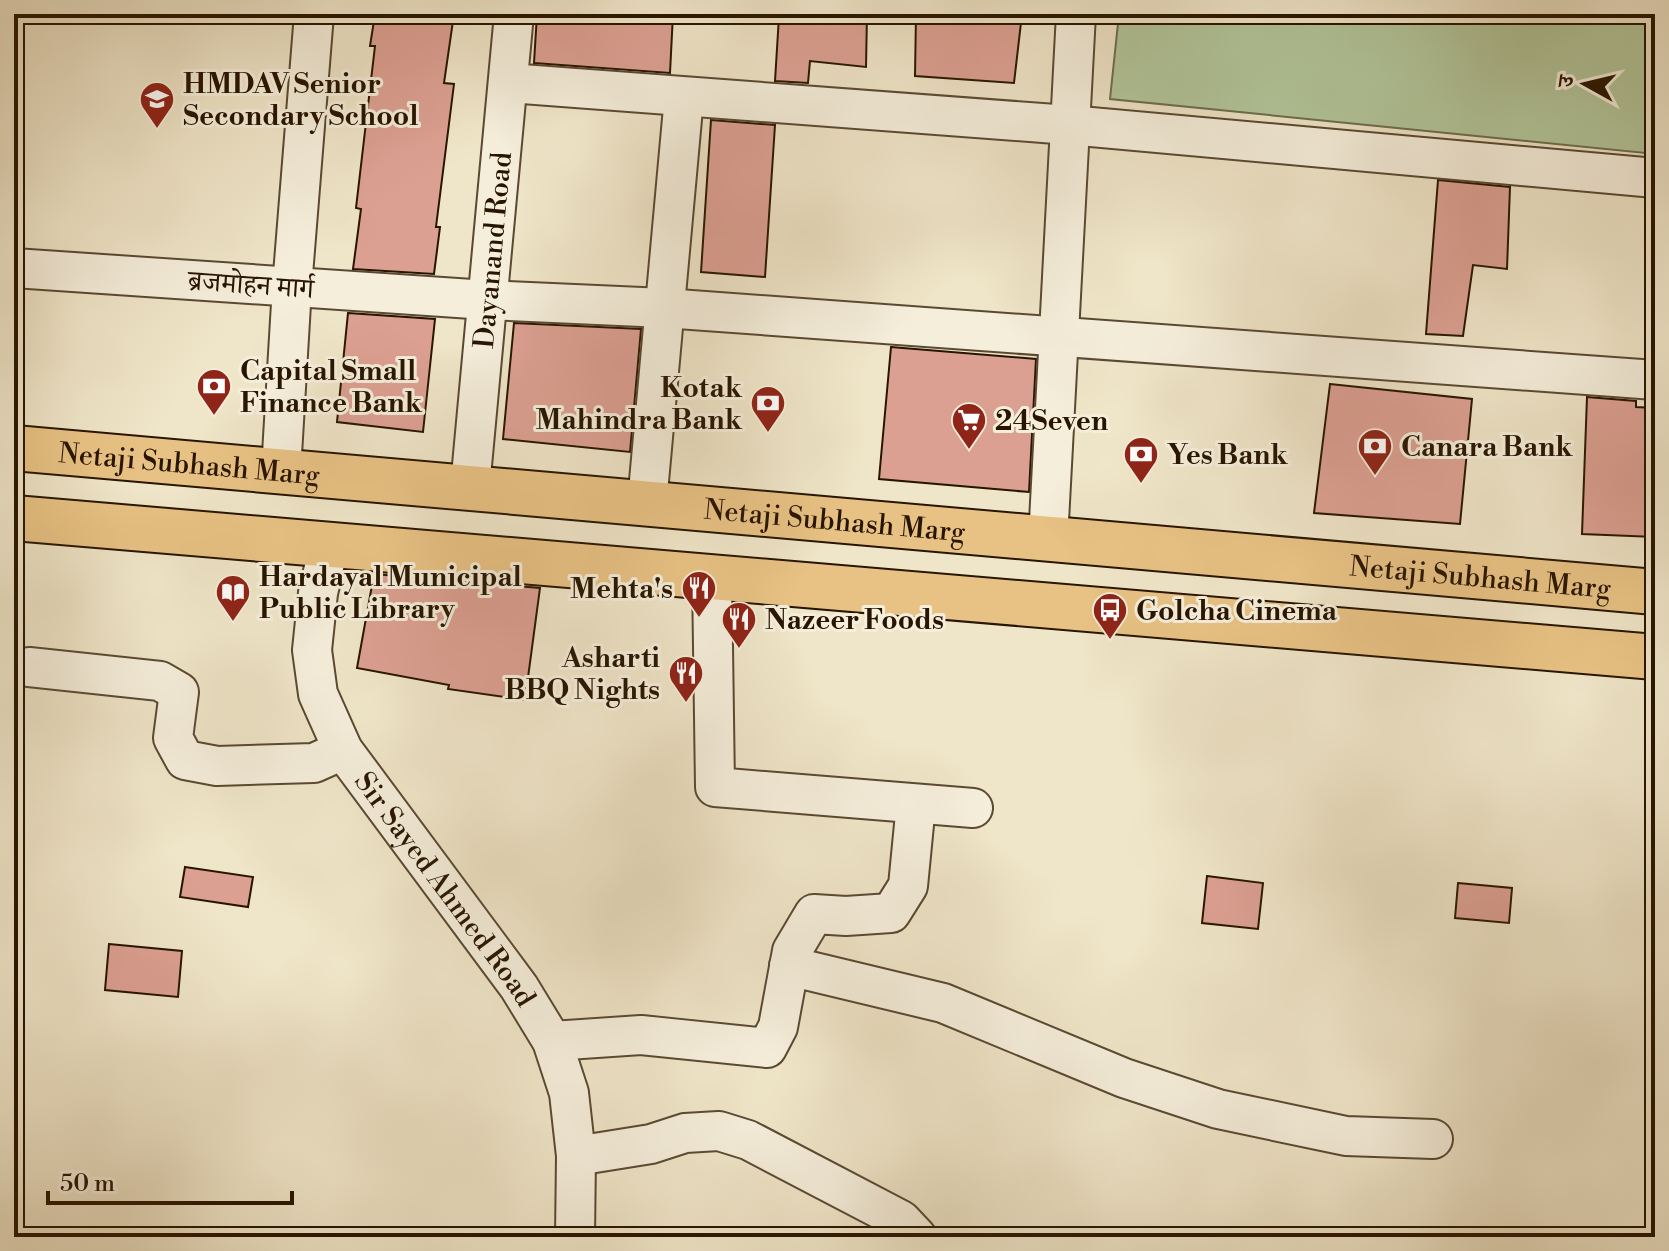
<svg xmlns="http://www.w3.org/2000/svg" width="1669" height="1251" viewBox="0 0 1669 1251" font-family="'Libre Bodoni','Noto Serif Devanagari',serif">
<rect width="100%" height="100%" fill="#efe5c8"/>
<filter id="stains"><feTurbulence type="fractalNoise" baseFrequency=".0025" numOctaves="4"/><feColorMatrix values="0 0 0 0 .2 0 0 0 0 .09 0 0 0 0 .02 0 0 0 .5 -.17"/></filter>
<radialGradient id="worn" r=".72"><stop offset=".6" stop-color="#630" stop-opacity="0"/><stop offset="1" stop-color="#630" stop-opacity=".3"/></radialGradient>
<path fill="#b2c69b" stroke="#6d6e4e" stroke-width="2" d="M1119 14H1655V154L1110 99Z"/>
<g fill="#dca092" stroke="#281500" stroke-width="2">
<path d="M375 14H454L444 83 454 84 436 227H440L434 274 353 269 361 209 356 208 375 46H370Z"/>
<path d="M537 14H673L670 73 534 63Z"/>
<path d="M837 14H867L866 67 810 61 808 83 775 81 779 16 836 19Z"/>
<path d="M916 14 958 19V14H1022L1014 83 915 76Z"/>
<path d="M711 120 775 125 765 277 701 272Z"/>
<path d="M1438 180 1510 187 1507 269 1473 265 1463 336 1426 334Z"/>
<path d="M348 313 435 319 423 432 337 422Z"/>
<path d="M514 323 641 329 630 452 503 439Z"/>
<path d="M891 347 1036 359 1029 492 879 479Z"/>
<path d="M1330 384 1472 399 1460 524 1314 513Z"/>
<path d="M1587 397 1636 401V407L1655 408V537L1582 534Z"/>
<path d="M374 574 540 588 525 700 448 689 449 685 357 668Z"/>
<path d="M185 867 253 877 248 907 180 897Z"/>
<path d="M1207 876 1263 883 1258 929 1202 923Z"/>
<path d="M1458 883 1512 888 1509 923 1455 918Z"/>
<path d="M109 944 182 951 178 997 105 990Z"/>
</g>
<g fill="none" stroke-linecap="round" stroke-linejoin="round">
<g stroke="#5a4932" stroke-width="42">
<g id="minor">
<path d="M508 83 1069 125 1655 178"/>
<path d="M14 268 487 300 664 308 1655 380"/>
<path d="M281 471 292 287 314 14"/>
<path id="s1" d="M470 487 514 14"/>
<path d="M647 503 684 97"/>
<path d="M1048 540 1076 14"/>
<path id="s2" d="M329 546 318 593 312 650 318 694 343 750 519 987 552 1041 569 1093 576 1156 575 1237"/>
<path d="M712 577 715 787 973 808"/>
<path d="M29 667 160 681 179 692 173 738 185 760 217 766 314 763 343 750"/>
<path d="M789 966 943 1003 1124 1078 1218 1109 1346 1136 1433 1139"/>
<path d="M552 1041 641 1035 767 1048 778 1027 792 951 814 914 846 916 891 913 908 886 916 804"/>
<path d="M576 1156 651 1144 685 1133 719 1131 748 1140 901 1220 917 1237"/>
</g>
</g>
<g stroke="#281500" stroke-width="48">
<g id="major">
<path id="s3" d="M14 448 1655 592"/>
<path d="M14 518 1655 657"/>
</g>
</g>
<use href="#minor" stroke="#f5eedb" stroke-width="38"/>
<use href="#major" stroke="#e8c284" stroke-width="44"/>
</g>
<defs>
<g id="school-pin" transform="scale(1.8)"><path d="M0 17L-7.5 6A9.5 9.5 0 1 1 7.5 6Z" fill="#8f2418" stroke="#f5eedb"/><path d="M0-5L7-2L0 1L-7-2ZM-4 1L0 2.5L4 1V4Q0 6-4 4Z" fill="#fff"/></g>
<g id="bank-pin" transform="scale(1.8)"><path d="M0 17L-7.5 6A9.5 9.5 0 1 1 7.5 6Z" fill="#8f2418" stroke="#f5eedb"/><path d="M-6-4H6V4H-6ZM0-2.3a2.3 2.3 0 1 0 0 4.6a2.3 2.3 0 1 0 0-4.6Z" fill="#fff"/></g>
<g id="supermarket-pin" transform="scale(1.8)"><path d="M0 17L-7.5 6A9.5 9.5 0 1 1 7.5 6Z" fill="#8f2418" stroke="#f5eedb"/><path d="M-6-5.5h2.5l.6 2H6L4.5 2H-2.5L-4.4-4H-6ZM-1.5 3.2a1.3 1.3 0 1 0 .1 0ZM3 3.2a1.3 1.3 0 1 0 .1 0Z" fill="#fff"/></g>
<g id="restaurant-pin" transform="scale(1.8)"><path d="M0 17L-7.5 6A9.5 9.5 0 1 1 7.5 6Z" fill="#8f2418" stroke="#f5eedb"/><path d="M-5-6h1v4h1v-4h1v4h1v-4h1v5L-1.5 .5V6h-2V.5L-5-1ZM5-6V6H3V1.5H1.5Q1.5-4 5-6Z" fill="#fff"/></g>
<g id="library-pin" transform="scale(1.8)"><path d="M0 17L-7.5 6A9.5 9.5 0 1 1 7.5 6Z" fill="#8f2418" stroke="#f5eedb"/><path d="M-6-4Q-3-5.5-.7-3.5V5Q-3 3-6 4ZM6-4Q3-5.5 .7-3.5V5Q3 3 6 4Z" fill="#fff"/></g>
<g id="bus-pin" transform="scale(1.8)"><path d="M0 17L-7.5 6A9.5 9.5 0 1 1 7.5 6Z" fill="#8f2418" stroke="#f5eedb"/><path d="M-5-6H5V4H4V6H2V4H-2V6H-4V4H-5ZM-3.5-4V0h7V-4ZM-3.5 1.2v1.5H-2V1.2ZM2 1.2v1.5H3.5V1.2Z" fill="#fff"/></g>
</defs>
<g fill-rule="evenodd">
<use href="#school-pin" x="157" y="99"/>
<use href="#bank-pin" x="214" y="386"/>
<use href="#bank-pin" x="768" y="403"/>
<use href="#supermarket-pin" x="969" y="420"/>
<use href="#bank-pin" x="1375" y="446"/>
<use href="#bank-pin" x="1141" y="454"/>
<use href="#restaurant-pin" x="699" y="588"/>
<use href="#library-pin" x="233" y="592"/>
<use href="#bus-pin" x="1110" y="610"/>
<use href="#restaurant-pin" x="739" y="619"/>
<use href="#restaurant-pin" x="686" y="673"/>
</g>
<g text-anchor="middle" stroke-width="6" stroke-linejoin="round" paint-order="stroke">
<g font-size="28" font-weight="bold" fill="#281500" stroke="#f5eedb" text-anchor="start">
<text x="183" y="93">HMDAV Senior<tspan x="183" dy="32">Secondary School</tspan></text>
<text x="240" y="380">Capital Small<tspan x="240" dy="32">Finance Bank</tspan></text>
<text x="742" y="397" text-anchor="end">Kotak<tspan x="742" dy="32">Mahindra Bank</tspan></text>
<text x="995" y="430">24Seven</text>
<text x="1401" y="456">Canara Bank</text>
<text x="1167" y="464">Yes Bank</text>
<text x="259" y="586">Hardayal Municipal<tspan x="259" dy="32">Public Library</tspan></text>
<text x="673" y="598" text-anchor="end">Mehta's</text>
<text x="1136" y="620">Golcha Cinema</text>
<text x="765" y="629">Nazeer Foods</text>
<text x="660" y="667" text-anchor="end">Asharti<tspan x="660" dy="32">BBQ Nights</tspan></text>
</g>
<g font-size="28" fill="#281500" stroke="#f5eedb">
<text dy="10" stroke="none"><textPath href="#s1" startOffset="238">Dayanand Road</textPath></text>
<text transform="translate(251 284) rotate(4)" y="10">ब्रजमोहन मार्ग</text>
<text dy="10" stroke="none"><textPath href="#s3" startOffset="176">Netaji Subhash Marg</textPath></text>
<text dy="10" stroke="none"><textPath href="#s3" startOffset="824">Netaji Subhash Marg</textPath></text>
<text dy="10" stroke="none"><textPath href="#s3" startOffset="1472">Netaji Subhash Marg</textPath></text>
<text dy="10" stroke="none"><textPath href="#s2" startOffset="384">Sir Sayed Ahmed Road</textPath></text>
</g>
</g>
<rect width="1669" height="1251" fill="none" stroke="#efe5c8" stroke-width="48"/>
<rect x="16" y="16" width="1637" height="1219" fill="none" stroke="#281500" stroke-width="4"/>
<rect x="24" y="24" width="1621" height="1203" fill="none" stroke="#281500" stroke-width="2"/>
<g transform="translate(1585 84) rotate(278)" stroke="#f5eedb" stroke-width="6" paint-order="stroke">
<path d="M0-6L14 30L0 20L-14 30Z" fill="#281500"/>
<text y="-12" font-size="22" font-weight="bold" text-anchor="middle" fill="#281500">उ</text>
</g>
<path d="M48 1191v12h244v-12" fill="none" stroke="#281500" stroke-width="4"/>
<text x="60" y="1191" font-size="24" fill="#281500" stroke="#f5eedb" stroke-width="6" paint-order="stroke">50 m</text>
<rect width="100%" height="100%" filter="url(#stains)"/>
<rect width="100%" height="100%" fill="url(#worn)"/>
</svg>
